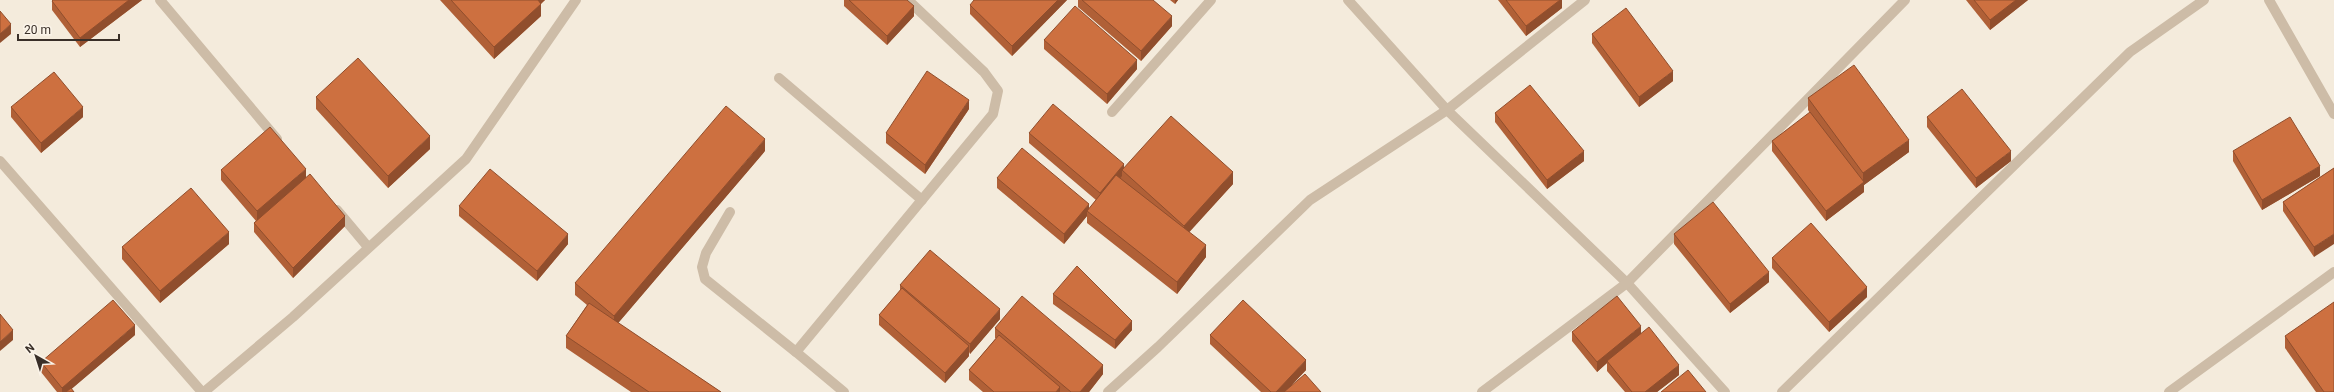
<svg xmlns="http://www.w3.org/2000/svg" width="2334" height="392" viewBox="0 0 2334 392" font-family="Roboto,sans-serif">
<rect width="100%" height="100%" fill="#f4ebdc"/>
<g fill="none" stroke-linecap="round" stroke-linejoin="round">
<path stroke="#cdbca7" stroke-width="10" d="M730 212 706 253 702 267 705 279 796 352"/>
<g stroke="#cdbca7" stroke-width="10">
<path d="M160 0 277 139"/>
<path d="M1348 0 1447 110 1627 283 1725 392"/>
<path d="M2269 0 2334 114"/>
<path d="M779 78 922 200"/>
<path d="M1112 112 1211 0"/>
<path d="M0 161 202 392"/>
<path d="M337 210 368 247"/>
<path d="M204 392 293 317 466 159 576 0"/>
<path d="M844 392 796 352 993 114 998 91 984 72 908 0"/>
<path d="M1108 392 1158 347 1310 200 1447 110 1585 0"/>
<path d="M1482 392 1627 283 1905 0"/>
<path d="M1782 392 2130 52 2204 0"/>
<path d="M2169 392 2334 272"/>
</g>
</g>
<g fill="#b06037">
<path d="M53 0H142L80 47 52 10V1Z"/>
<path d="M440 0H545L541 4V16L494 59Z"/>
<path d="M844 0H907L914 16 887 45 844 6Z"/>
<path d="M1067 0 1012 56 970 14V5Z"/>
<path d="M1078 0H1153L1172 26 1141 61 1078 7Z"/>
<path d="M1170 0H1178L1175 4Z"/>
<path d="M1498 0H1562V8L1526 36Z"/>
<path d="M1966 0H2028L1990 30Z"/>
<path d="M1592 34 1673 81 1639 107 1592 43Z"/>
<path d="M1044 40 1137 69 1107 104 1044 49Z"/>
<path d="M316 97 430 149 388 188 316 109Z"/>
<path d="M1808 98 1909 152 1864 185V192L1826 221 1772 151V141L1810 113 1808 110Z"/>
<path d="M11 107 83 117 41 153 11 117Z"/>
<path d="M969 109 925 174 886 143V133Z"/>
<path d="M1495 113 1584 161 1547 189 1495 122Z"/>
<path d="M1927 117 2011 161 1976 188 1927 127Z"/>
<path d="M1029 133 1124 168 1233 184 1189 232 1206 257 1177 294 1087 223V216L1064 244 997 188V178L1089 209 1096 200 1029 143Z"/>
<path d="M765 151 618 323 721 392H631L566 348V336L587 305 575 295V283Z"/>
<path d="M2233 151 2320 176 2262 210 2233 161Z"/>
<path d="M2334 168 2314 257 2283 211V202Z"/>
<path d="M221 170 306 178 345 226 293 278 254 232V223L256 221 221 180Z"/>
<path d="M459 206 568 244 537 281 459 216Z"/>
<path d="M1674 234 1769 282 1730 313 1674 244Z"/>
<path d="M229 244 160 303 122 259V247Z"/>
<path d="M1772 258 1867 297 1829 332 1772 268Z"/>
<path d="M900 285 1000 319 970 354 969 352V356L945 383 879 325V315L900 291Z"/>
<path d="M1053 294 1132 330 1115 349 1053 304Z"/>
<path d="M995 328 1103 374 1089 392H983L969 380V370L996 338H995Z"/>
<path d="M1572 332 1641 333 1679 375 1657 392H1625L1607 371V363L1597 372 1572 341Z"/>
<path d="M135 335 71 389 74 392H57L41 372V362Z"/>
<path d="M1210 335 1306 370 1288 389 1321 392H1261L1210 344Z"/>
<path d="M2285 336 2334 392H2316L2285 348Z"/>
</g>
<g fill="#904e2d">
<path d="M129 0H142L80 47V38Z"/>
<path d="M538 0H545L538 6Z"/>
<path d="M1058 0H1067L1012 56V46Z"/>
<path d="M1175 0H1178L1175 4Z"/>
<path d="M1560 0H1562V8L1526 36V26Z"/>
<path d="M2016 0H2028L1990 30V20Z"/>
<path d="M541 4V16L494 59V47Z"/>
<path d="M914 6V16L887 45V36Z"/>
<path d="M1172 16V26L1141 61V51Z"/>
<path d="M11 24V34L0 43V34Z"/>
<path d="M1137 60V69L1107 104V94Z"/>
<path d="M1673 71V81L1639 107V97Z"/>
<path d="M969 100V109L925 174V165Z"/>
<path d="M83 107V117L41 153V143Z"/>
<path d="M430 136V149L388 188V176Z"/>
<path d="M765 139V151L614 328V316Z"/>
<path d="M1909 140V152L1864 185V192L1826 221V211L1863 182V173Z"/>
<path d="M1584 151V161L1547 189V180Z"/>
<path d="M2011 151V161L1976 188V178Z"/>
<path d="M1124 164V172L1122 170V176L1100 202V193Z"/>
<path d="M2320 166V176L2262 210V200Z"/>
<path d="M306 169V179L257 221V211Z"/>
<path d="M1233 172V184L1184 238V226Z"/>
<path d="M1089 204V213L1087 211V216L1064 244V234Z"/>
<path d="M345 216V226L293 278V268Z"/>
<path d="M229 232V244L160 303V291Z"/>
<path d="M568 234V244L537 281V271Z"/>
<path d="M2334 234V244L2314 257V247Z"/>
<path d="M1206 245V257L1177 294V282Z"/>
<path d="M1769 272V282L1730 313V304Z"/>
<path d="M1867 287V297L1829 332V322Z"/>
<path d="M1000 309V319L970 354V344Z"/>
<path d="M1132 321V330L1115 349V340Z"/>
<path d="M135 325V335L68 392H62V388Z"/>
<path d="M1641 326V336L1607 361V363L1597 372V362Z"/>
<path d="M13 330V340L0 351V342Z"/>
<path d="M969 346V356L945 383V373Z"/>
<path d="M1306 360V370L1285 392H1276Z"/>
<path d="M1103 365V374L1089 392H1080Z"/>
<path d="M1679 365V375L1657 392H1645Z"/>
<path d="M1060 387V392H1056Z"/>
</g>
<g fill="#cd7040" stroke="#904e2d">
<path d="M53 0H129L80 38 52 1Z"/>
<path d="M451 0H538L541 4 494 47Z"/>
<path d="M849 0H907L914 6 887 36Z"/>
<path d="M974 0H1058L1012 46 970 5Z"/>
<path d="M1082 0H1153L1172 16 1141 51Z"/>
<path d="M1506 0H1560L1526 26Z"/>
<path d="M1974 0H2016L1990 20Z"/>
<path d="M1075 6 1137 60 1107 94 1044 40Z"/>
<path d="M1626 8 1673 71 1639 97 1592 34Z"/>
<path d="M0 11 11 24 0 34Z"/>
<path d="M358 58 430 136 388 176 316 97Z"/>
<path d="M1854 65 1909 140 1863 173 1808 98Z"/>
<path d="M927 71 969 100 925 165 886 133Z"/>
<path d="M54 72 83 107 41 143 11 107Z"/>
<path d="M1530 85 1584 151 1547 180 1495 113Z"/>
<path d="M1962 89 2011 151 1976 178 1927 117Z"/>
<path d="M1053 104 1124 164 1100 193 1029 133Z"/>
<path d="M726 106 765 139 614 316 575 283Z"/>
<path d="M1810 112 1864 182 1826 211 1772 141Z"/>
<path d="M1171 116 1233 172 1184 226 1122 170Z"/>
<path d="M2290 117 2320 166 2262 200 2233 151Z"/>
<path d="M270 127 306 169 257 211 221 170Z"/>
<path d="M1022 148 1089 204 1064 234 997 178Z"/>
<path d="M2334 168V234L2314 247 2283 202Z"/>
<path d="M490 169 568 234 537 271 459 206Z"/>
<path d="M310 174 345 216 293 268 254 223Z"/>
<path d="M1116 175 1206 245 1177 282 1087 211Z"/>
<path d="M191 188 229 232 160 291 122 247Z"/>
<path d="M1713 202 1769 272 1730 304 1674 234Z"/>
<path d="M1811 223 1867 287 1829 322 1772 258Z"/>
<path d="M930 250 1000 309 970 344 900 285Z"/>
<path d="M1077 266 1132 321 1115 340 1053 294Z"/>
<path d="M902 288 969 346 945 373 879 315Z"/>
<path d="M1022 296 1103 365 1080 392H1071L995 328Z"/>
<path d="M1617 296 1641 326 1597 362 1572 332Z"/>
<path d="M113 300 135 325 62 388 41 362Z"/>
<path d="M1243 300 1306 360 1276 392H1271L1210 335Z"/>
<path d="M2334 302V392H2324L2285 336Z"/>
<path d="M589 303 721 392H649L566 336Z"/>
<path d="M0 314 13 330 0 342Z"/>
<path d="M1649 327 1679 365 1645 392H1632L1607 361Z"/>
<path d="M999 335 1060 387 1056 392H994L969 370Z"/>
<path d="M1688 370 1706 392H1661Z"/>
<path d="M1305 374 1321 392H1284Z"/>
<path d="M71 388 74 392H66Z"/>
</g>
<g transform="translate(36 356) rotate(321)" stroke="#fbf4e9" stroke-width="3" paint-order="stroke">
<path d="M0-3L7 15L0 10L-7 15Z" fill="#392f28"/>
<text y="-6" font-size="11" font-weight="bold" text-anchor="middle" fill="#392f28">N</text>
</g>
<path d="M18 34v6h101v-6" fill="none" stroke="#392f28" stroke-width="2"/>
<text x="24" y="34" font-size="12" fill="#392f28" stroke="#fbf4e9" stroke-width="3" paint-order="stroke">20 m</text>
</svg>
